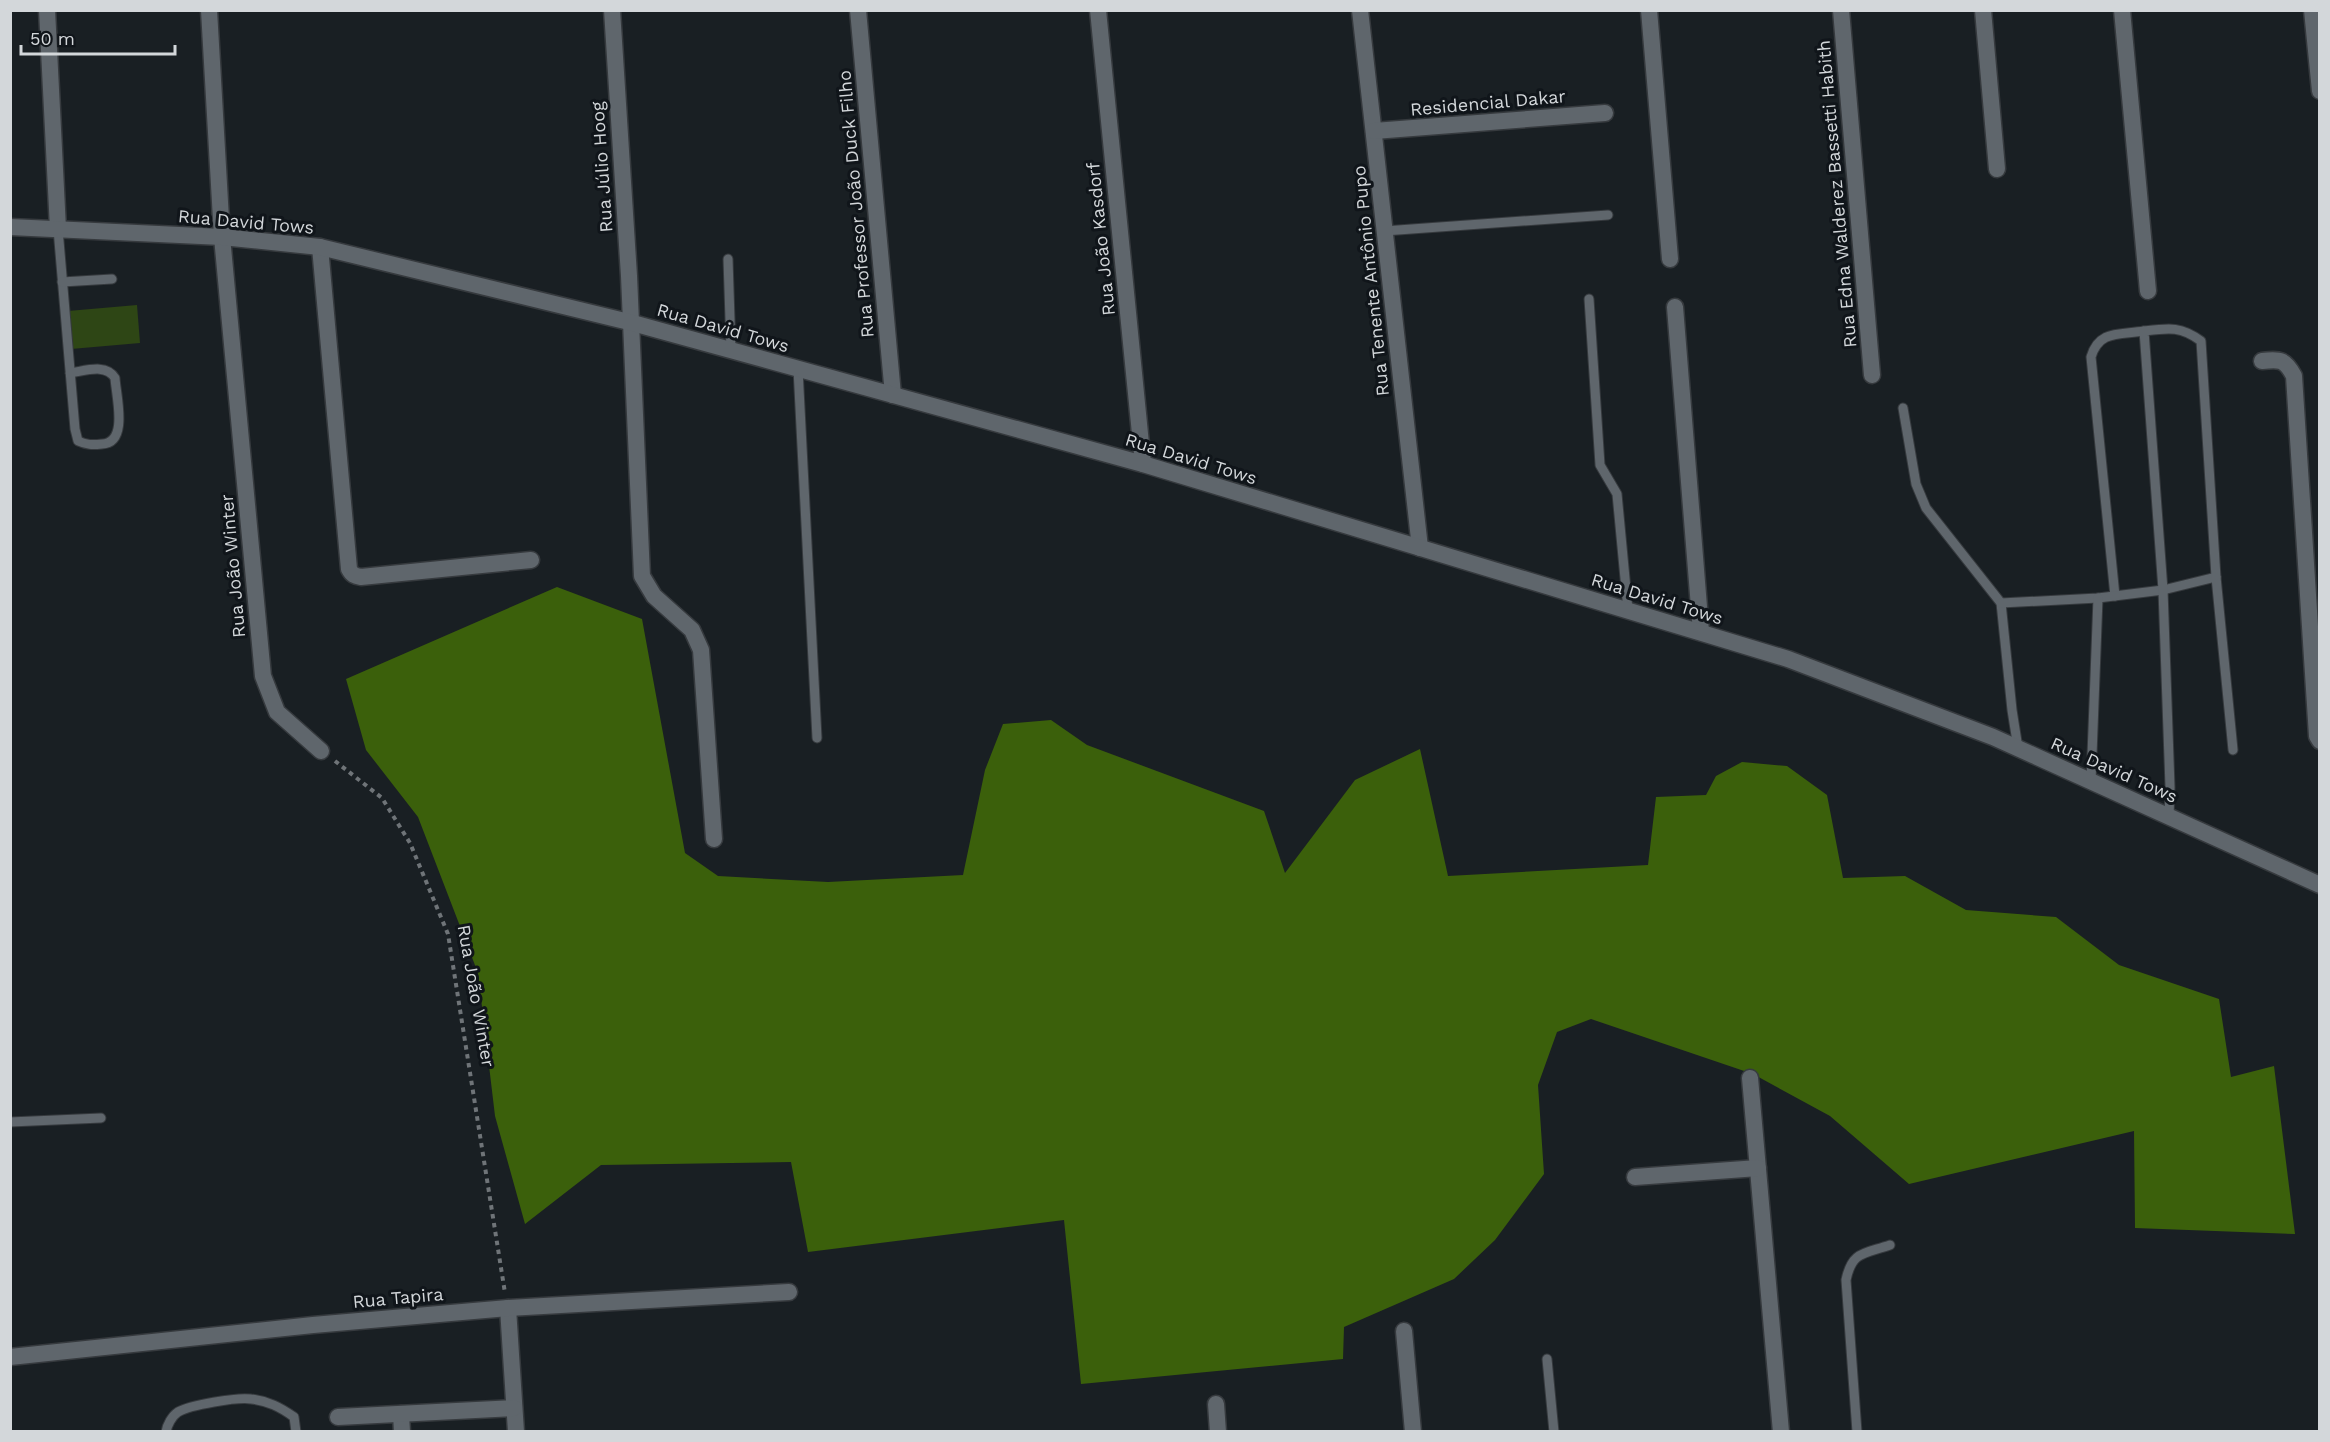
<svg xmlns="http://www.w3.org/2000/svg" width="2330" height="1442" viewBox="0 0 2330 1442" font-family="'Work Sans',sans-serif">
<rect width="100%" height="100%" fill="#191f23"/>
<path fill="#2e4615" d="M137 305 140 343 71 349 68 311Z"/>
<path fill="#3b600b" d="M557 587 642 619 685 853 718 876 828 882 963 875 985 770 1003 724 1051 720 1087 745 1264 811 1285 873 1355 780 1420 749 1448 876 1648 865 1656 797 1706 795 1716 776 1742 762 1787 766 1827 795 1843 878 1905 876 1966 910 2056 917 2119 965 2219 999 2231 1077 2274 1066 2295 1234 2135 1228 2134 1131 1909 1184 1830 1116 1753 1074 1591 1019 1557 1032 1538 1085 1544 1174 1495 1240 1454 1279 1344 1327 1343 1359 1081 1384 1064 1220 808 1252 791 1162 601 1165 525 1224 495 1116 478 973 418 817 366 750 346 679Z"/>
<g fill="none" stroke-linecap="round" stroke-linejoin="round">
<g stroke="#363a3e" stroke-width="11">
<g id="service">
<path d="M58 229 75 429 78 441C87 445 92 445 102 444 129 443 116 396 115 378 106 363 85 371 70 373"/>
<path d="M1384 231 1608 215"/>
<path d="M728 259 731 350"/>
<path d="M62 282 112 279"/>
<path d="M1589 299 1600 465 1617 494 1628 610"/>
<path d="M798 369 817 738"/>
<path d="M1903 408 1916 484 1926 508 2001 603 2012 710 2018 748"/>
<path d="M2115 596 2091 357C2099 330 2119 335 2144 331"/>
<path d="M2001 603 2098 598 2163 590 2216 577"/>
<path d="M2091 781 2098 598"/>
<path d="M2169 817 2170 787 2163 590 2144 331C2169 328 2181 326 2201 341L2216 577 2233 750"/>
<path d="M10 1122 101 1118"/>
<path d="M1547 1359 1554 1432"/>
<path d="M166 1432C167 1425 172 1416 178 1412 190 1405 237 1397 251 1399 268 1401 280 1407 294 1417L296 1432"/>
<path d="M1857 1432 1846 1280C1852 1251 1864 1254 1890 1245"/>
</g>
</g>
<g stroke="#363a3e" stroke-width="19">
<g id="minor">
<path d="M47 10 58 229"/>
<path d="M209 10 222 237 263 676 277 712 321 751"/>
<path d="M612 10 629 276 642 576 654 596 692 630 701 650 714 839"/>
<path d="M858 10 893 395"/>
<path d="M1098 10 1143 464"/>
<path d="M1360 10 1420 548"/>
<path d="M1649 10 1670 259"/>
<path d="M1841 10 1872 375"/>
<path d="M1983 10 1997 169"/>
<path d="M2122 10 2148 291"/>
<path d="M2312 10 2320 91"/>
<path d="M1374 131 1605 113"/>
<path d="M320 247 349 569C352 575 355 576 361 577L531 560"/>
<path d="M1675 307 1701 632"/>
<path d="M2262 361C2280 359 2285 359 2294 376L2317 736 2320 741"/>
<path d="M1750 1078 1781 1432"/>
<path d="M1635 1177 1758 1168"/>
<path d="M508 1308 516 1432"/>
<path d="M1404 1331 1413 1432"/>
<path d="M10 1357 313 1325 508 1308 789 1292"/>
<path d="M1216 1404 1218 1432"/>
<path d="M401 1414 402 1432"/>
<path d="M338 1417 514 1408"/>
</g>
</g>
<g stroke="#363a3e" stroke-width="19">
<path id="tertiary" d="M10 227 222 237 320 247 629 322 1143 464 1788 659 1993 737 2320 885"/>
</g>
<path stroke="#6f7478" stroke-width="4" stroke-dasharray="4.5 4.5" stroke-linecap="butt" d="M335 761 382 798 410 843 448 934 505 1293"/>
<use href="#service" stroke="#5f666c" stroke-width="9"/>
<use href="#minor" stroke="#5f666c" stroke-width="16"/>
<use href="#tertiary" stroke="#5f666c" stroke-width="16"/>
</g>
<g text-anchor="middle" stroke-width="6" stroke-linejoin="round" paint-order="stroke">
<g font-size="18" fill="#d3d7da" stroke="#10151a">
<text transform="translate(1488 103) rotate(-5)" y="6">Residencial Dakar</text>
<text transform="translate(602 167) rotate(-94)" y="6">Rua Júlio Hoog</text>
<text transform="translate(1837 194) rotate(-95)" y="6">Rua Edna Walderez Bassetti Habith</text>
<text transform="translate(856 204) rotate(-95)" y="6">Rua Professor João Duck Filho</text>
<text transform="translate(246 222) rotate(5)" y="6">Rua David Tows</text>
<text transform="translate(1101 239) rotate(-96)" y="6">Rua João Kasdorf</text>
<text transform="translate(1371 281) rotate(-96)" y="6">Rua Tenente Antônio Pupo</text>
<text transform="translate(723 328) rotate(16)" y="6">Rua David Tows</text>
<text transform="translate(1191 459) rotate(17)" y="6">Rua David Tows</text>
<text transform="translate(233 566) rotate(-95)" y="6">Rua João Winter</text>
<text transform="translate(1657 599) rotate(17)" y="6">Rua David Tows</text>
<text transform="translate(2114 770) rotate(24)" y="6">Rua David Tows</text>
<text transform="translate(476 996) rotate(80)" y="6">Rua João Winter</text>
<text transform="translate(398 1298) rotate(-5)" y="6">Rua Tapira</text>
</g>
</g>
<rect width="2330" height="1442" fill="none" stroke="#d3d7da" stroke-width="24"/>
<path d="M21 45v9h154v-9" fill="none" stroke="#d3d7da" stroke-width="3"/>
<text x="30" y="45" font-size="18" fill="#d3d7da" stroke="#10151a" stroke-width="4.5" paint-order="stroke">50 m</text>
</svg>
